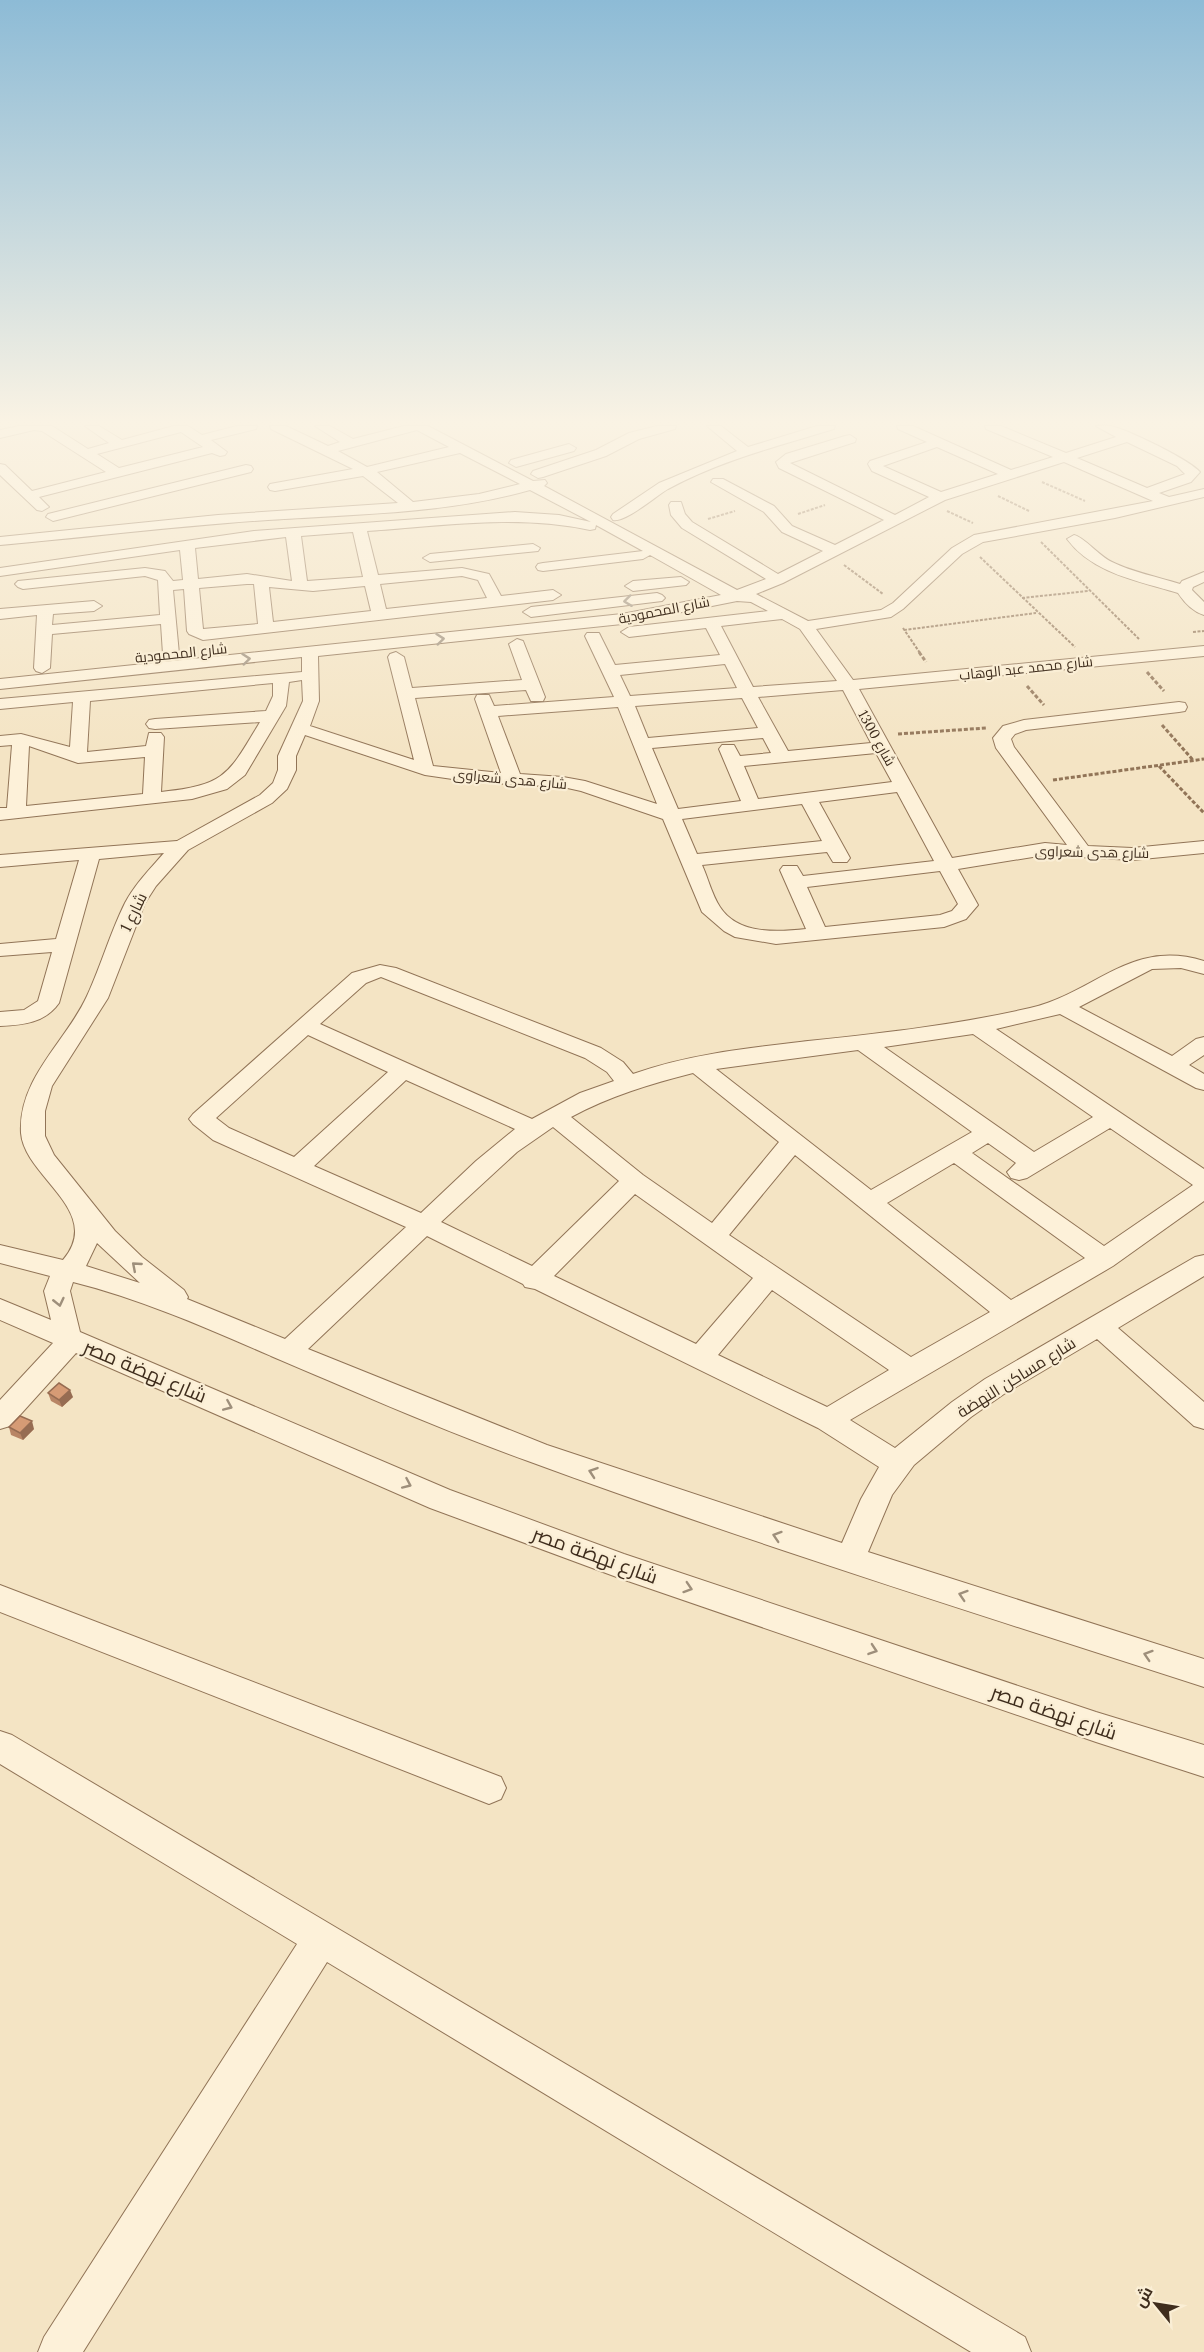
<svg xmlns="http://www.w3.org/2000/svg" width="1204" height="2352" viewBox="0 0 1204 2352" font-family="Lora,Cairo,serif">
<rect width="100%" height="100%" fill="#f4e4c4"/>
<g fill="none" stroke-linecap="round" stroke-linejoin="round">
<g stroke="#917457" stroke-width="2">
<g id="minor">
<path d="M19 426H52L88 449 109 443 85 426H99L122 440 174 426H188L202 435 237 426H257L256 429 211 440 227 452 225 455 220 456 212 453 39 497 49 507 42 511 37 510 0 475V464L5 465 32 491 106 472 42 431 34 430 0 438V430ZM181 432 203 447 119 468 97 454Z"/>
<path d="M270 426H286L328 446 340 442 315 426H330L353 439 404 426H428L533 481 545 480 547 483 544 486 737 590 766 579 682 528 671 515 669 505 671 502H681L685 514 692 522 778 574 823 551 782 532 764 512 711 482 713 479H723L774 506 792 526 835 545 884 520 779 468 776 462 786 454 845 436 850 435 856 439 855 442 790 463 895 515 929 497 872 471 868 464 870 461 927 442 898 429 897 426H913L1011 470 1053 457 986 429 985 426H1001L1066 453 1116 437 1096 426C1100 426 1105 425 1110 426 1125 428 1190 460 1200 472L1191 482 1159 493 1169 497 1204 489V497L1115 518 983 542 962 554 903 609 891 617 816 629 853 680 1204 646V656L859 689 952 858 1045 843 1067 845 996 748 993 738 1003 726 1024 720 1179 702 1185 703 1187 707 1185 711 1179 712 1026 730 1015 734 1011 739 1014 747 1088 846 1132 848 1204 841V853L1132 860 1045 855 958 869 978 905 966 919 944 927 776 944 735 937 724 931 702 912 663 819 581 791 563 787 473 782 425 775 305 735 296 756V770L287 789 272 803 188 850 156 886 145 903 108 998 52 1086 45 1111V1136L54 1155 115 1231 142 1257 184 1290 188 1297 187 1299 285 1339 406 1227 213 1140 193 1124 189 1119 193 1114 352 973 380 965 396 968 601 1048 623 1062 633 1074C689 1054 750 1048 808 1041 883 1033 956 1025 1030 1008 1095 993 1131 938 1204 961V974L1181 968 1152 969 1079 1007 1172 1056 1196 1039 1204 1037V1055L1189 1065 1204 1074V1090L1196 1088 1060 1014 996 1029 1204 1169V1201L1113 1266 850 1420 895 1448 952 1402 985 1379 1195 1257 1204 1255V1276L1118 1328 1204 1402V1429L1194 1426 1097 1339 1004 1394 971 1417 914 1465 892 1495 868 1552 1204 1659V1687C978 1614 751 1543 528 1461 441 1430 356 1392 271 1356 207 1328 141 1299 73 1282L70 1291 80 1332 450 1490 624 1554 1096 1712 1204 1745V1777L1096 1742 622 1579 430 1508 76 1353 10 1426 0 1429V1400L53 1343 0 1320V1299L51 1320 44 1291 50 1276 0 1263V1245L63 1260C105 1211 24 1177 21 1133 18 1078 66 1042 87 996 101 966 110 933 125 903 135 884 150 869 164 853L99 859 59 1003C45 1023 23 1025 0 1026V1012L24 1010 38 1001 52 952 0 956V944L56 939 79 860 0 867V855L177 841 260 795 273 783 278 770V756L303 701 302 680 289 682 286 706 245 775 227 789 192 799 0 820V808H7L12 745 0 746V736L21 734 70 747 73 702 0 709V699L302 672V657L0 689V679L622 614 721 595 650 555 643 559 543 571 538 570 536 567 538 564 543 563 643 551 596 525 595 529 590 530C517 514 442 526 367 531L378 575 462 568 489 574 501 596 553 590 561 595 553 600 203 640 189 634 187 631 184 589 173 590 179 654 177 657 171 659 163 654 161 624 52 634 50 668 42 673 36 671 34 668 37 615 0 619V609L94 601 102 606 94 611 53 614 52 625 160 615 158 580 145 576 23 589 18 587 15 584 18 581 145 568 165 571 173 581 183 580 180 550 0 576V568L254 531 515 512 559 515 591 522 530 490C445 514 356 514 268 520 179 526 89 537 0 545V537L218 515 398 503 363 476 275 491 270 490 268 487 270 484 353 469 271 429ZM417 430 449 447 367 467 338 451ZM1127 442 1177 466 1185 474 1147 488 1077 458ZM937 447 998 474 941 492 883 466ZM460 453 520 484 479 494 413 502 377 472ZM1064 462 1153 501 974 535 952 548 893 603 881 610 808 621 756 594 783 583 945 500ZM353 532 363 577 307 581 301 536ZM286 537 292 581 247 574 198 579 195 548ZM462 576 478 580 487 598 386 609 380 584ZM247 584H254L258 624 203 629 199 588ZM365 586 371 611 273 622 269 587 313 591ZM737 601 751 602 768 611 629 627 621 632 629 637 706 628 720 655 615 665 599 633H587L585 636 614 697 494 706 489 695H477L475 699 501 773 433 766 415 698 526 690 531 701H543L545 697 523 641 517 639 509 644 522 680 412 688 404 657 396 652 390 654 388 657 414 760 310 726 319 701 318 656 622 624ZM782 619 800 629 837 681 753 687 721 626ZM725 664 737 688 630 696 620 675ZM273 683V696L266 711 155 719 149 720 146 724 149 728 155 729 260 722C228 775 226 785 161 792L164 737 161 733H149L146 746 87 752 90 701ZM843 690 871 743 788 751 758 697ZM742 698 758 728 648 738 635 706ZM618 707 657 804 585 781 563 777 520 774 498 716ZM763 738 771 753 740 756 734 745H722L719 749 741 801 678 809 652 748ZM29 746 78 763 145 757 143 794 26 806ZM876 753 892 782 758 799 744 766ZM897 792 934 861 803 876 797 866H783L780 870 806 929C778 932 738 935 720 907 712 895 708 878 702 865L827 852 833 862H847L850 858 819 802ZM802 804 822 841 697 854 682 819ZM940 871 958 904 952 911 940 915 825 927 807 887ZM381 977 585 1058 607 1072 614 1081 580 1093 532 1119 320 1024 366 983ZM973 1034 1093 1117 1034 1152 884 1047ZM308 1035 388 1072 294 1157 229 1128 216 1118ZM858 1050 972 1132 871 1190 716 1069ZM693 1073 779 1142 712 1223 643 1175 571 1117C610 1096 650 1084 693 1073ZM406 1080 515 1129 476 1161 421 1213 314 1166ZM553 1127 619 1181 532 1266 441 1222 517 1152ZM1110 1128 1193 1185 1104 1246 972 1153 988 1143 1016 1163 1007 1172 1011 1178 1019 1180 1027 1178ZM795 1155 990 1312 911 1357 729 1235ZM954 1163 1085 1258 1011 1300 887 1203ZM635 1194 753 1278 696 1344 554 1276ZM427 1236 523 1284 525 1287 535 1289 818 1428 879 1467 861 1499 842 1543 547 1445 308 1349ZM97 1243 140 1283 86 1266ZM772 1290 889 1370 827 1407 718 1355Z"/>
<path d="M657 426H676L675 429 639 439 606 456 543 477 538 478 531 474 533 471 596 450 629 433Z"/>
<path d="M707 426H721L748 447 817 426H835L834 429C778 446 719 461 668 489 656 496 625 523 613 520L611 517 613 514 659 483 737 451Z"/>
<path d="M569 444 576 448 574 451 516 467 509 463 511 460Z"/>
<path d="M246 465 251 466 253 469 251 472 53 521 46 517 48 514Z"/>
<path d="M1074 535C1084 537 1099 556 1112 562 1132 572 1158 577 1180 584L1182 581 1204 572V582L1193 587 1192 590 1204 602V615C1193 612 1184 602 1178 593 1139 581 1093 574 1067 539Z"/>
<path d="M533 544 540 548 538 551 430 562 423 558 430 554Z"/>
<path d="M681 577 689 582 686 585 633 591 625 586 633 581Z"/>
<path d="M657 593 662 595 665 598 662 601 531 617 523 612 531 607Z"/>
<path d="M0 1585 501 1777 506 1788 501 1799 489 1804 0 1612Z"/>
<path d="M0 1731 12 1735 1025 2337 1031 2352H971L327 1962 83 2352H38L44 2337 297 1944 0 1764Z"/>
</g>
</g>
<g stroke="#917457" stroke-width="2" stroke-dasharray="3 1.5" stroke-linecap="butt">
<path d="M1042 482 1085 501"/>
<path d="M998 496 1029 511"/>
<path d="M947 511 973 523"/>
<path d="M798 514 825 505"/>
<path d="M708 519 735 511"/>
<path d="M1041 542 1139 639"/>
<path d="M980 557 1075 647"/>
<path d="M844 565 883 594"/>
<path d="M1022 598 1088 591"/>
<path d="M903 628 920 653"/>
<path d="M904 630 1036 613"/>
<path d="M1193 632 1204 631"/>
</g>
<g stroke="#917457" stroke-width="3" stroke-dasharray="4 2" stroke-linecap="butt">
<path d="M919 652 926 662"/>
<path d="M1147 672 1164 691"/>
<path d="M1027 686 1044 705"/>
<path d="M1162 725 1193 760"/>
<path d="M898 734 986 728"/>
<path d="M1159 766 1204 813"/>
<path d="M1053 780 1204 759"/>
</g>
<use href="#minor" fill="#fdf1d9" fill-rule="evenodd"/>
</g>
<g fill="#b88565">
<path d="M48 1393 73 1397 62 1407 51 1401Z"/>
<path d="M9 1427 34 1429 23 1440 11 1435Z"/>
</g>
<g fill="#966c52">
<path d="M70 1390 73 1397 62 1407 59 1400Z"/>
<path d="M32 1421 34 1429 23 1440 20 1433Z"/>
</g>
<g fill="#d69b75" stroke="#966c52" stroke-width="1.5">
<path d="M59 1383 70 1390 59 1400 48 1393Z"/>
<path d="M20 1416 32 1421 20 1433 9 1427Z"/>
</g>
<defs><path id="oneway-chevron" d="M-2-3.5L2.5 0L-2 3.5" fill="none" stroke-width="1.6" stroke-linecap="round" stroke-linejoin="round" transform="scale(1.5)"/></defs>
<g stroke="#9e8f7b">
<use href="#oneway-chevron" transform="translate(628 601) rotate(173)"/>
<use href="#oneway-chevron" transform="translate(440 639) rotate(-6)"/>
<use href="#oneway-chevron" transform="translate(246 659) rotate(-6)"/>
<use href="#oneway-chevron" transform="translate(136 1266) rotate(-139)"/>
<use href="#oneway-chevron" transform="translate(59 1302) rotate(77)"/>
<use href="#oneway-chevron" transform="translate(228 1406) rotate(23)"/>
<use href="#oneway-chevron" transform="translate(593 1472) rotate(-161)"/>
<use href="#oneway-chevron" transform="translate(407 1484) rotate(24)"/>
<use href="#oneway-chevron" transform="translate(777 1536) rotate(-162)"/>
<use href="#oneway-chevron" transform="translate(688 1588) rotate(18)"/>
<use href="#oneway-chevron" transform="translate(963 1595) rotate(-162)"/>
<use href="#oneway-chevron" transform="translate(873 1650) rotate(19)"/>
<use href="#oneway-chevron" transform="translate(1148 1655) rotate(-162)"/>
</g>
<linearGradient id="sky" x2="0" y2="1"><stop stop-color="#8dbbd6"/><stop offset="0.56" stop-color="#faf3e4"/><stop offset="1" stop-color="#faf3e4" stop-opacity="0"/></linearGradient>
<rect width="1204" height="755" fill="url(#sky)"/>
<g text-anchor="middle" stroke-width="4.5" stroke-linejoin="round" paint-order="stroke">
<g font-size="14" fill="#3f2d1d" stroke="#faeed5">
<text transform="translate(664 610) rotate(-11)" y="5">شارع المحمودية</text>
<text transform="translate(181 653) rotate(-6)" y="5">شارع المحمودية</text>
<text transform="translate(1026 668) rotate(-6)" y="5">شارع محمد عبد الوهاب</text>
<text transform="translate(877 738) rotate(61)" y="5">شارع 1300</text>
<text transform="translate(510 779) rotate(5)" y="5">شارع هدى شعراوى</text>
<text transform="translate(1092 852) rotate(1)" y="5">شارع هدى شعراوى</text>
</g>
<g font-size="16" fill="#3f2d1d" stroke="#faeed5">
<text transform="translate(133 912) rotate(-64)" y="6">شارع 1</text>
<text transform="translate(1016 1377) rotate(-32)" y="6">شارع مساكن النهضة</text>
</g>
<g font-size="20" fill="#3f2d1d" stroke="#faeed5">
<text transform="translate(145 1371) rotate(23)" y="7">شارع نهضة مصر</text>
<text transform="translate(595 1555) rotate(20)" y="7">شارع نهضة مصر</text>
<text transform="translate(1054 1712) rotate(19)" y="7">شارع نهضة مصر</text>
</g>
</g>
<g transform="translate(1156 2304) rotate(300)" stroke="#faeed5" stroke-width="4.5" paint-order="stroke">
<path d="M0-4.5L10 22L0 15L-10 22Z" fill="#3f2d1d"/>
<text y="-9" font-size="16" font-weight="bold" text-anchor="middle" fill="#3f2d1d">ش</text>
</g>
</svg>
